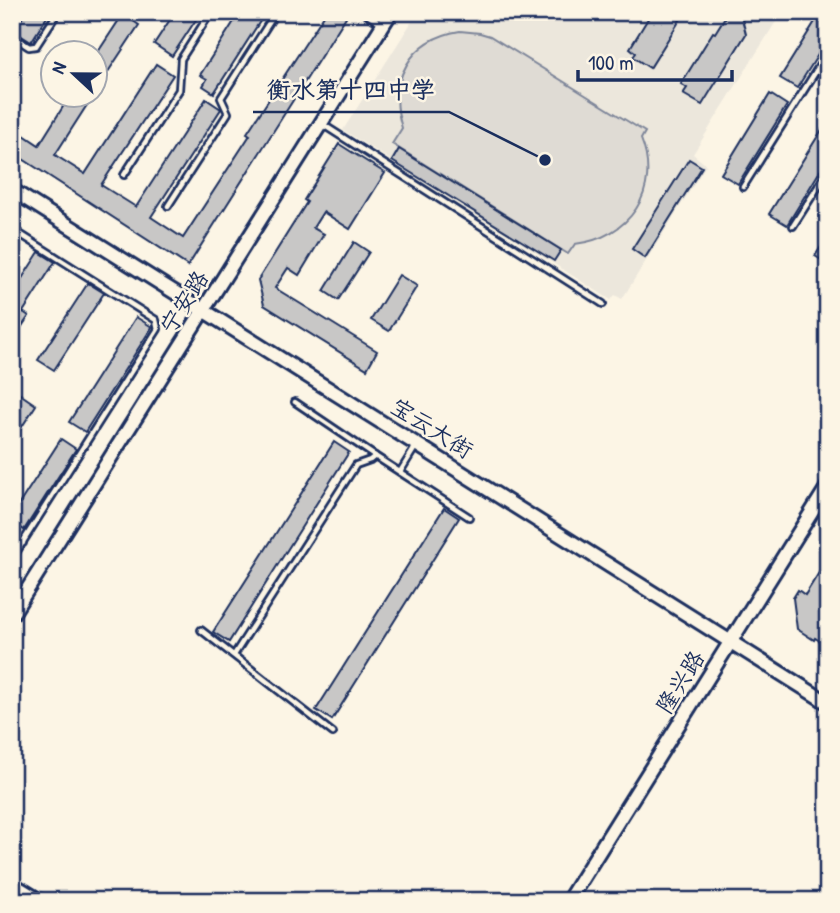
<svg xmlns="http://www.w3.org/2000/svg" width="840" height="913" viewBox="0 0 840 913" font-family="'Patrick Hand','LXGW WenKai TC',sans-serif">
<rect width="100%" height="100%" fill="#fcf5e5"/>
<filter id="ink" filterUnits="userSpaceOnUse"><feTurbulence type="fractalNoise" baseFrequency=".0143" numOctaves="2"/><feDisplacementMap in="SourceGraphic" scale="14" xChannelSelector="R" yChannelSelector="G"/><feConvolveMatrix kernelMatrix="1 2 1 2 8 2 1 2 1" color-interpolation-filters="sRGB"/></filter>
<g filter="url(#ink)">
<path fill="#ece7dc" d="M418 12H782L693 154 706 165 622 299 615 295 611 300 343 130Z"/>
<path fill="#dfdbd4" stroke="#7d8599" stroke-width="2" d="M460 31 480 33 490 36 645 132 641 139C662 191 629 238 575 244L568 254 392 144 402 128C387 81 410 39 460 31Z"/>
<g fill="#c8c7c6" stroke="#1b2f5e" stroke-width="2">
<path d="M26 12H50L31 42 14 31Z"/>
<path d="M175 12H201L172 56 154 44Z"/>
<path d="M240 12H266L214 93 203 86 207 79 200 75Z"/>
<path d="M326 12H349L188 266 12 152V127L39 145 71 94H94L55 155 85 174 156 64 173 75 101 185 136 207 206 99 221 109 151 217 183 238 250 135 247 133Z"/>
<path d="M652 12H685L650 68 633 57 636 53 630 48Z"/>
<path d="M728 12 733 17 741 15 746 34 702 105 683 94 687 88 681 84 713 32 715 33Z"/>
<path d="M821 12H828V39L797 88 780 78Z"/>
<path d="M123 14 139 25 94 93V58Z"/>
<path d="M770 94 787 105 738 184 721 174Z"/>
<path d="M828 120V158L787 225 769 214Z"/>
<path d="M339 144 385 173 350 229 323 212 313 228 324 234 299 275 288 268 275 288 377 351 367 369 264 305 258 280 307 202 304 200Z"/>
<path d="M399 149 561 250 554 261 392 161Z"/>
<path d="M689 159 702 167 645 258 632 249Z"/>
<path d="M828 236V264L815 256Z"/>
<path d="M354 242 369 252 338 300 324 291Z"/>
<path d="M39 252 55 262 23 312 29 316 12 341V294Z"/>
<path d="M399 275 417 286 389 331 371 320Z"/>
<path d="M88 283 104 293 54 370 38 360Z"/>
<path d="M136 317 152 327 85 432 69 422Z"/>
<path d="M20 394 36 405 12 442V406Z"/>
<path d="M61 439 76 449 24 530 12 522V515Z"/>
<path d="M334 442 349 452 229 642 213 632Z"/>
<path d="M444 508 459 518 332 720 316 710Z"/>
<path d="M828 558V646L815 638 814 640 797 629 793 598 798 590 805 595Z"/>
</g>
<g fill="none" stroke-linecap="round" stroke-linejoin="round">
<g stroke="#1b2f5e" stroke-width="10">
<g id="service">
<path d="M363 12 380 23"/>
<path d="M12 36 29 47 36 46 58 12"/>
<path d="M322 124 603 304"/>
<path d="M124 175 179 90 181 59 211 12"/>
<path d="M743 187 828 52"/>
<path d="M168 206 228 113 221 98 276 12"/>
<path d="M793 226 828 171"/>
<path d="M12 229 156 320 158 329 12 559"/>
<path d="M295 402 375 456 469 517"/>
<path d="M400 472 416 446"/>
<path d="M12 537 23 543"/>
<path d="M201 630 333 733"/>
<path d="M234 655 356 465 370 460 375 456"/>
</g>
</g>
<g stroke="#1b2f5e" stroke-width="18">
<g id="tertiary">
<path d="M12 190 828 703"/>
<path d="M12 614 391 12"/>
<path d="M12 884 40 901"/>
<path d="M568 901 828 486"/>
</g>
</g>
<use href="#service" stroke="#fcf5e5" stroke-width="4.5"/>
<use href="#tertiary" stroke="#fcf5e5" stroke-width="12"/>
</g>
</g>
<g text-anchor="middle" stroke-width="5" stroke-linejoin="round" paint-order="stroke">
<g font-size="23" fill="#1b2f5e" stroke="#fcf5e5">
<text transform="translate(184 302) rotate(-58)" y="8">宁安路</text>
<text transform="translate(432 428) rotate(32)" y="8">宝云大街</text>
<text transform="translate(680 682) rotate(-58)" y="8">隆兴路</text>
</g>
</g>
<path fill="none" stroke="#1b2f5e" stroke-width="2.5" d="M545 160L449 112H253"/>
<circle fill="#1b2f5e" stroke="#fcf5e5" stroke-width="2.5" cx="545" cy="160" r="7"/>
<g font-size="24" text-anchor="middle" font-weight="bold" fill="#1b2f5e" stroke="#fcf5e5" stroke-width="5" stroke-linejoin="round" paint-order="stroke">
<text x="351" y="98">衡水第十四中学</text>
</g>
<rect width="840" height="913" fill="none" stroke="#fcf5e5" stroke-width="42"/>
<rect x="21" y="21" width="798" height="871" fill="none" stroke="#1b2f5e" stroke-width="2.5" filter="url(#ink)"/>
<g transform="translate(74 74) rotate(292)"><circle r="33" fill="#fcf5e5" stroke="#a2a6af" stroke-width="2"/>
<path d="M0-5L12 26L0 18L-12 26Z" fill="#1b2f5e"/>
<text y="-10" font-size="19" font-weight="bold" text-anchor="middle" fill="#1b2f5e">N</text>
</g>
<path d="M578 70v10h154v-10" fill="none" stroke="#1b2f5e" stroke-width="3.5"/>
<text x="588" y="70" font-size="21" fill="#1b2f5e" stroke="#fcf5e5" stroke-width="5" paint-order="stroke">100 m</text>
</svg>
